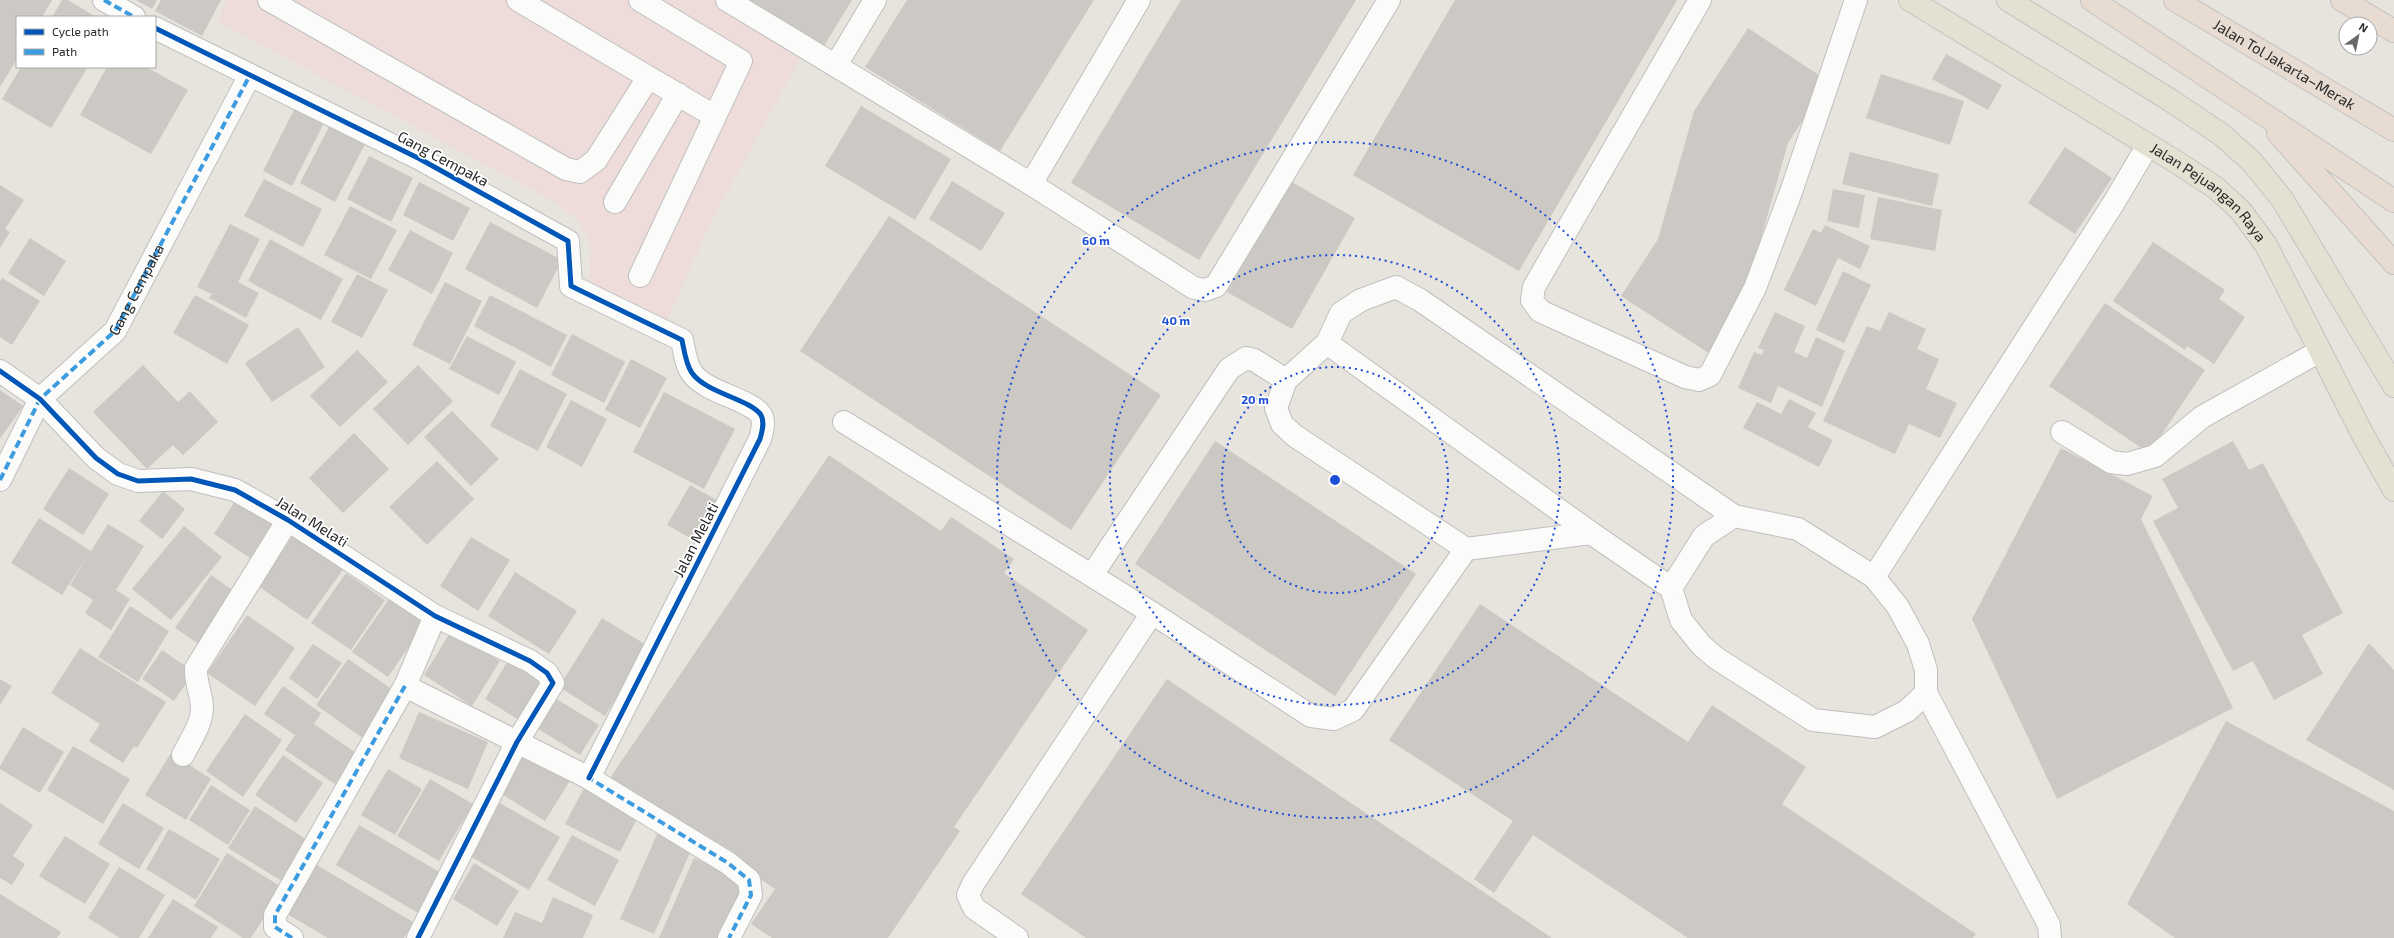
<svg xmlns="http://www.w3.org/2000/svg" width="2394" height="938" viewBox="0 0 2394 938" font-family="'Exo 2',sans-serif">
<rect width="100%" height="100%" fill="#e7e3dd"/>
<path fill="#eddcd9" d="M227 0H721L804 51 712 220 662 331 589 289 591 246 578 220 555 202 217 21Z"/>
<g fill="#ccc9c4">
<path d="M0 0H52L42 17H17V59L0 87Z"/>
<path d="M62 0H68L96 17H52Z"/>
<path d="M136 0H157L152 9Z"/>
<path d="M161 0H221L202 36 155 11Z"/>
<path d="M732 0H852L819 54Z"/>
<path d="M907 0H1094L1000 151 865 67Z"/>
<path d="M1181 0H1356L1199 260 1071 183Z"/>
<path d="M1455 0H1677L1519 271 1353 175Z"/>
<path d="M1748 28 1828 81 1788 143 1753 267V283L1710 354 1621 296 1658 239 1694 111Z"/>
<path d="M1946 54 2002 85 1988 110 1932 79Z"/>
<path d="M21 67H88L51 128 2 99Z"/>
<path d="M107 67H146L188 90 151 154 80 115Z"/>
<path d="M1881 74 1964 101 1950 145 1866 118Z"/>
<path d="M296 106 325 121 292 186 263 171Z"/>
<path d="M861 106 951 159 915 220 825 166Z"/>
<path d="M330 125 365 144 335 202 300 183Z"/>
<path d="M2065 147 2112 178 2075 234 2028 203Z"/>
<path d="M1850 152 1939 174 1932 206 1842 184Z"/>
<path d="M369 156 413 178 391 222 347 199Z"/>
<path d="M264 179 322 209 303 247 244 216Z"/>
<path d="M952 181 1005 213 981 251 929 219Z"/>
<path d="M1290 181 1355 218 1292 329 1227 292Z"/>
<path d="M419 182 470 208 453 241 403 215Z"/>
<path d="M0 185 24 200 5 229 10 232 0 248Z"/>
<path d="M1833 189 1865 195 1859 228 1827 221Z"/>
<path d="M1878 197 1942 210 1935 251 1870 239Z"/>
<path d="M350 206 397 230 371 279 324 255Z"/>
<path d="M889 216 1161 395 1071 530 800 351Z"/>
<path d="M490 222 562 260 537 308 465 269Z"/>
<path d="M230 224 260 239 238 282 259 293 246 318 209 298 212 294 197 287Z"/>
<path d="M1825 225 1870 246 1860 269 1838 258 1816 306 1784 290 1813 229 1821 233Z"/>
<path d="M410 230 453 253 432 294 388 270Z"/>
<path d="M30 238 66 261 44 296 8 273Z"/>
<path d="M270 239 343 279 321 320 248 281Z"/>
<path d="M2153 242 2225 290 2219 299 2245 317 2214 364 2187 346 2185 350 2113 301Z"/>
<path d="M1843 271 1871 285 1844 343 1816 330Z"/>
<path d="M357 274 388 290 362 338 331 322Z"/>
<path d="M2 278 40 301 12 345 0 337V281Z"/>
<path d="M445 282 482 301 450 364 412 345Z"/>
<path d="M195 295 249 325 227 364 173 333Z"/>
<path d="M490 295 567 335 551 367 474 326Z"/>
<path d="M2105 303 2205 370 2149 453 2049 386Z"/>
<path d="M1775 312 1805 326 1794 352 1807 358 1816 337 1845 351 1822 407 1778 386 1771 403 1738 388 1754 352 1762 355 1764 350 1758 348Z"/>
<path d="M1889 312 1926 329 1917 349 1939 359 1926 389 1957 403 1940 438 1909 424 1895 454 1823 421 1867 326 1880 331Z"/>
<path d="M298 327 325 367 272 402 245 363Z"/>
<path d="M572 334 625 362 604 403 551 375Z"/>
<path d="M467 336 516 362 499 395 449 369Z"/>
<path d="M357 350 388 382 340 427 310 396Z"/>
<path d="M631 359 667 378 640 428 605 410Z"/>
<path d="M143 365 178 402 190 391 218 422 183 455 173 445 147 469 93 412Z"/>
<path d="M418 365 453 401 408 445 373 409Z"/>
<path d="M520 369 567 394 538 451 490 426Z"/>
<path d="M0 390 23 406 0 439Z"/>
<path d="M664 392 735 429 704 489 633 452Z"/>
<path d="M1789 399 1816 413 1808 427 1833 440 1819 467 1743 428 1757 402 1781 414Z"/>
<path d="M571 400 607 419 582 467 546 447Z"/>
<path d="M452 411 499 459 471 486 424 437Z"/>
<path d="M354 433 389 469 343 513 309 478Z"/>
<path d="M1215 441 1416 574 1335 696 1135 564Z"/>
<path d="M2233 441 2249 470 2263 463 2343 613 2302 635 2323 674 2274 700 2253 661 2233 671 2153 521 2178 508 2162 479Z"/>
<path d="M2061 448 2153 496 2141 519 2233 708 2057 799 1972 619Z"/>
<path d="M829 455 941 531 951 517 1014 559 1004 573 1088 630 954 827 960 831 888 938H772L751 924 775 889 610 778Z"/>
<path d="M437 461 474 499 427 545 389 507Z"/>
<path d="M69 468 109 494 83 535 43 509Z"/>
<path d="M690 485 722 503 699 543 667 525Z"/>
<path d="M163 491 185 509 162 539 139 521Z"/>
<path d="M235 501 272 525 250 558 214 534Z"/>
<path d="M39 518 91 551 108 524 144 546 116 590 130 599 111 630 85 613 93 600 70 585 88 555 62 595 11 563Z"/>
<path d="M184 526 222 557 171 620 132 589Z"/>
<path d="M294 534 344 568 307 620 258 586Z"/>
<path d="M471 537 510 560 478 611 440 586Z"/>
<path d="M515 572 577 611 549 654 488 616Z"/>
<path d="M346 573 385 600 351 650 311 623Z"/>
<path d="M211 575 238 594 202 646 175 628Z"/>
<path d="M389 599 425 623 388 677 352 652Z"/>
<path d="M1480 604 1688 742 1712 705 1806 767 1782 804 1976 934 1973 938H1688L1533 835 1494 893 1474 879 1513 821 1389 740Z"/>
<path d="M130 606 169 631 138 682 98 657Z"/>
<path d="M247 615 295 648 255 706 207 673Z"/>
<path d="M602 618 648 646 605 716 559 687Z"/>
<path d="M451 631 500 661 472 706 424 675Z"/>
<path d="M2369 643 2394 670V790L2306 740Z"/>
<path d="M313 644 342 663 317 699 289 678Z"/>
<path d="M80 648 166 702 137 748 134 746 123 763 89 741 100 724 51 693Z"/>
<path d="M162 650 194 672 174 701 142 679Z"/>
<path d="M348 659 396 692 364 739 316 705Z"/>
<path d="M509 659 547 682 522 722 485 699Z"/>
<path d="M0 679 12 686 0 705Z"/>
<path d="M1167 679 1333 791 1552 938H1086L1021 894Z"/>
<path d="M283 686 321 713 314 724 356 753 335 784 285 750 295 735 264 714Z"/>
<path d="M555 698 599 725 580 755 537 728Z"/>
<path d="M419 712 488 742 468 789 399 758Z"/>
<path d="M245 714 282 740 243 797 206 771Z"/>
<path d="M2226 721 2394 811V938H2175L2127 904Z"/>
<path d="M23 727 64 752 40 793 0 769V766Z"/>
<path d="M73 746 130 779 103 824 47 790Z"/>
<path d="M522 749 571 779 545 821 497 791Z"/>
<path d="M171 753 211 779 186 820 145 795Z"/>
<path d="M283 755 323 783 296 823 255 795Z"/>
<path d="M388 769 422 789 395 835 361 815Z"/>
<path d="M430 779 473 804 439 861 397 836Z"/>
<path d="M211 785 250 810 228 845 189 820Z"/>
<path d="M585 786 639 815 620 852 565 824Z"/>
<path d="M498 802 560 837 529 890 468 855Z"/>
<path d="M0 803 33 825 13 856 25 864 12 885 0 878Z"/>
<path d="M123 803 164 828 139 869 98 844Z"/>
<path d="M255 806 310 842 285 883 228 848Z"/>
<path d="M359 825 443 874 420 914 336 865Z"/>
<path d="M169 829 220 859 196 900 146 869Z"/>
<path d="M658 832 693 846 654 934 620 919Z"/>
<path d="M572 835 619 860 595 906 547 880Z"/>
<path d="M65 836 110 864 85 904 39 876Z"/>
<path d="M227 853 283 888 251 938H243L194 906Z"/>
<path d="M694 858 745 881 720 938H659Z"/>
<path d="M474 863 519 891 497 926 453 899Z"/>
<path d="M315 864 413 922 404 938H328L287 914Z"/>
<path d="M119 867 165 895 139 938H120L88 918Z"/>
<path d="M0 894 61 932 57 938H0Z"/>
<path d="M553 897 593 915 583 938H503L515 912 542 923Z"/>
<path d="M173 899 218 927 211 938H148Z"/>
</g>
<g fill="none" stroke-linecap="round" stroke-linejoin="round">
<g stroke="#c0bfbf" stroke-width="24">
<g id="service">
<path d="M269 0 566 169 580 172 596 160 648 78"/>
<path d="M518 0 714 116"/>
<path d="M640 0 741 61 640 276"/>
<path d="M727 0 1031 184 1194 288 1205 290 1216 286 1389 0"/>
<path d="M1700 0 1534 287 1532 300 1540 311 1685 377 1699 380 1710 375 1755 288 1791 192 1856 0"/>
<path d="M836 65 875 0"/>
<path d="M1031 184 1139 0"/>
<path d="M615 202 678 94"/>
<path d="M1327 343 1591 533"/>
<path d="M844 422 1152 613 1311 716 1334 719 1353 710 1466 549"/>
<path d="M2062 432 2111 462 2127 464 2155 456 2202 417 2320 351"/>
<path d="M1734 516 1420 300 1396 287 1361 300 1341 313 1327 343 1286 380 1276 408 1282 424 1295 436 1466 549 1591 533 1671 588 1681 620 1701 645 1716 658 1813 720 1875 727 1907 711 1926 693"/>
<path d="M1092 575 1229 369 1246 358 1254 360 1286 380"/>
<path d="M1874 577 2113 204 2148 145"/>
<path d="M1671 588 1704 536 1734 516 1798 529 1874 577 1898 607 1918 644 1926 670V693L2049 925 2050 938"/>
<path d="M1017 938 974 908 968 895 973 884 1152 613"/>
</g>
</g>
<g stroke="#c0bfbf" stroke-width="24">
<g id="minor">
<path d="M104 0 134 17"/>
<path d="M155 28 420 159 568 241 571 286 682 340C684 350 686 365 692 373 706 393 750 399 761 415 765 422 762 432 760 439L589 778"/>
<path d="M0 371 40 399 96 458 118 474 138 481 191 479 235 490 288 520 435 616 530 661 547 673 553 683 517 742 418 938"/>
<path id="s1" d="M0 480 40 399 115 331 250 75"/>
<path d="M405 686 589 778 728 863 749 880 751 895 729 938"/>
<path d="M183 755C190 741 202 724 202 708 202 695 195 682 196 668L288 520"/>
<path d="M292 938 275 927V915L405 686 435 616"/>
</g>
</g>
<g stroke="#c3c2c0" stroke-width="24">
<g id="primary">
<path id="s2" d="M1910 0 2178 163 2216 188 2240 210 2266 245 2363 435 2394 490"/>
<path d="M2008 0 2170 100 2222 135 2252 162 2282 199 2394 386"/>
</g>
</g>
<g stroke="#c3c2c0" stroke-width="24">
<g id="motorway">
<path d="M2092 0 2394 201"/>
<path id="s3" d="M2175 0 2394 130"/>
<path d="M2342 0 2394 31"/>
<path d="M2278 133 2394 263"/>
</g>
</g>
<use href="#service" stroke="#fbfbfa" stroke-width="22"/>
<use href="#minor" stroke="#fbfbfa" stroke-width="22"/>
<use href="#primary" stroke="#e5e1d2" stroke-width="22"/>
<use href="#motorway" stroke="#e8dcd2" stroke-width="22"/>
<g stroke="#3d9ce0" stroke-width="4" stroke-dasharray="8 4" stroke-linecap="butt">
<path d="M104 0 134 17"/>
<path d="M0 480 40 399 115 331 250 75"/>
<path d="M590 775 589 778 728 863 749 880 751 895 729 938"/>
<path d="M292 938 275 927V915L405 686"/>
</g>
<g stroke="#fff" stroke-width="8">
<g id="cycleway">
<path d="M155 28 420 159 568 241 571 286 682 340C684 350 686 365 692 373 706 393 750 399 761 415 765 422 762 432 760 439L589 778"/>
<path d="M0 371 40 399 96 458 118 474 138 481 191 479 235 490 288 520 435 616 530 661 547 673 553 683 517 742 418 938"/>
</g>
</g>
<use href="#cycleway" stroke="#0057b8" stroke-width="5"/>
</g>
<g fill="none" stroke="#1d4ed8" stroke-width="2" stroke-dasharray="2 4">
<circle cx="1335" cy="480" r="113"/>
<circle cx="1335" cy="480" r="225"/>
<circle cx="1335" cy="480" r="338"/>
</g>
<g text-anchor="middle" stroke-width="3.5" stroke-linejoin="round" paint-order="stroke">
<g font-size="15" fill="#282828" stroke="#fff">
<text dy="5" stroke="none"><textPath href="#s3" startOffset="127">Jalan Tol Jakarta–Merak</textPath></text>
<text transform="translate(443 159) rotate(28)" y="5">Gang Cempaka</text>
<text dy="5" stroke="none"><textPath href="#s2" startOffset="356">Jalan Pejuangan Raya</textPath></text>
<text dy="5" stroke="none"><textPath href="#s1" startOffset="238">Gang Cempaka</textPath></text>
<text transform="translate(312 522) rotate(32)" y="5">Jalan Melati</text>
<text transform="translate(696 540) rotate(-63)" y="5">Jalan Melati</text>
</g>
</g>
<circle cx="1335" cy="480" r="6" fill="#1d4ed8" stroke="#fff" stroke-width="2"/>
<g font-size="12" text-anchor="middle" font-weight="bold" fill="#1d4ed8" stroke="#fff" stroke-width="3.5" stroke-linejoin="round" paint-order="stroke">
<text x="1096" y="245">60 m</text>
<text x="1176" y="325">40 m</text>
<text x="1255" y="404">20 m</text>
</g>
<rect x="16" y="16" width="140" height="52" fill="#ffffff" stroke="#a9a9a9"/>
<rect x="24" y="29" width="20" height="6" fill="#0057b8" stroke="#a9a9a9"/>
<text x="52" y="36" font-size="12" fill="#282828">Cycle path</text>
<rect x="24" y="49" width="20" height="6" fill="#3d9ce0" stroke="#a9a9a9"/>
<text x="52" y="56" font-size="12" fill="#282828">Path</text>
<g transform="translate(2358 36) rotate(33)"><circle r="19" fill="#ffffff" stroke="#a9a9a9"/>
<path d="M0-3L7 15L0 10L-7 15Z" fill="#6b6967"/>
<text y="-6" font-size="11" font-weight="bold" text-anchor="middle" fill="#282828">N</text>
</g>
</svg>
